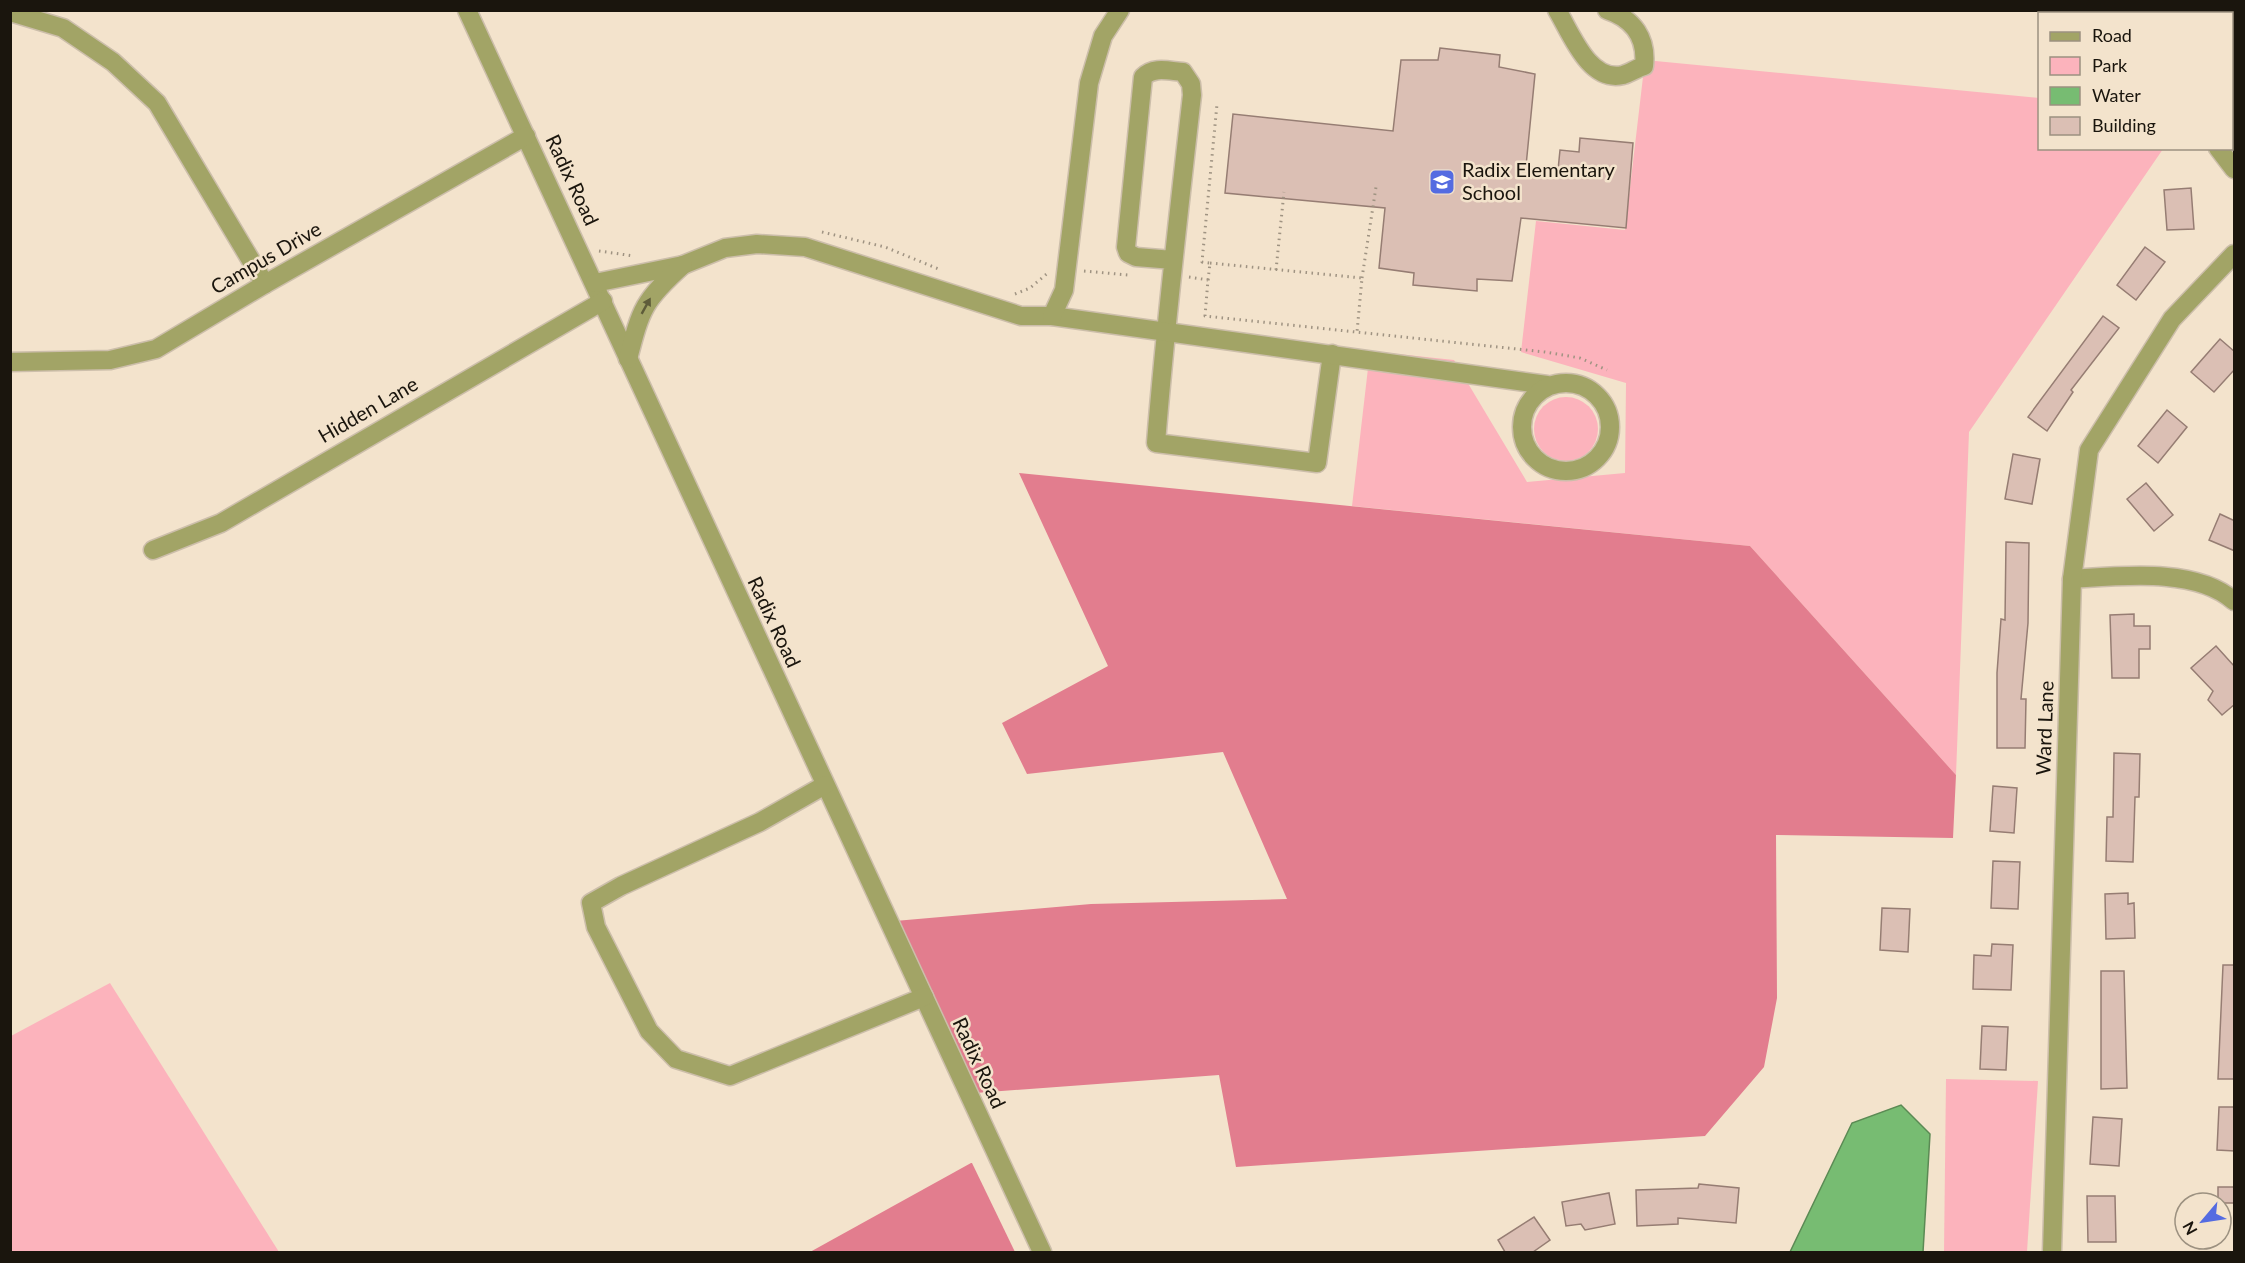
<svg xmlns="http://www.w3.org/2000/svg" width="2245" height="1263" viewBox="0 0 2245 1263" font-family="Lato,sans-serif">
<rect width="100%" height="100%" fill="#f3e3cc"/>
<g fill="#fcb3bc">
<path d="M1645 60 2039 98 2040 148 2163 149 1969 432 1956 775 1750 546 1352 506 1370 351 1454 360 1527 482 1625 473 1626 383 1521 352 1536 221 1625 230Z"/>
<circle cx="1566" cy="429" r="32"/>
<path d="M110 983 279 1252H11V1036Z"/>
<path d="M1946 1079 2038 1081 2027 1252H1944Z"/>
</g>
<g fill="#e27d8e">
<path d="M1019 473 1750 546 1956 775 1953 838 1776 835 1777 998 1764 1067 1705 1136 1236 1167 1219 1075 975 1093 895 921 1091 904 1287 899 1223 752 1027 774 1002 723 1108 666Z"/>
<path d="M972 1163 1015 1252H810L971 1163Z"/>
</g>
<path fill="#77bc72" stroke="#5b8a54" stroke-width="1.5" d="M1901 1105 1930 1134 1923 1252H1790L1852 1123Z"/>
<g fill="#dbbfb4" stroke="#967d73" stroke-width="1.5">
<path d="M1440 48 1500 55 1499 67 1535 74 1526 166 1558 170 1560 150 1579 152 1580 138 1633 143 1626 228 1521 218 1512 281 1477 279V291L1413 285 1414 273 1379 268 1385 208 1225 193 1233 114 1393 131 1401 60H1438Z"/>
<path d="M2191 188 2194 229 2167 230 2164 190Z"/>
<path d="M2145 247 2165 262 2136 300 2117 285Z"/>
<path d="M2103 316 2119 328 2071 390 2073 392 2047 431 2028 417Z"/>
<path d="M2220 339 2235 352V369L2214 392 2191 372Z"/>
<path d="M2167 410 2187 427 2158 463 2138 446Z"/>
<path d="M2013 454 2040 459 2032 504 2005 499Z"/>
<path d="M2146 483 2173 515 2154 531 2127 499Z"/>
<path d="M2220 514 2235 521V551L2209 540Z"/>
<path d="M2006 542 2029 543 2028 623 2021 699H2026L2025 748H1997V673L2001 619 2005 620Z"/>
<path d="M2134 614V626H2150V649H2139V678H2112L2110 615Z"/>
<path d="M2216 646 2235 667V704L2222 715 2208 700 2213 691 2191 668Z"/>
<path d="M2114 753 2140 754 2139 797H2135L2133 862 2106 861 2107 817H2113Z"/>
<path d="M1993 786 2017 788 2014 833 1990 831Z"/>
<path d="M1993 861 2020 862 2018 909 1991 908Z"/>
<path d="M2128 893V904L2134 903 2135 938 2106 939 2105 894Z"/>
<path d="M1882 908 1910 909 1908 952 1880 950Z"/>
<path d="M1992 944 2013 945 2011 990 1973 989 1974 955 1991 956Z"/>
<path d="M2223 965H2235V1079H2218Z"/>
<path d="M2101 971H2124L2127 1088 2101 1089Z"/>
<path d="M1982 1026 2008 1027 2006 1070 1980 1069Z"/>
<path d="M2219 1107H2235V1151L2217 1150Z"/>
<path d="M2093 1117 2122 1119 2119 1166 2090 1164Z"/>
<path d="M1699 1184 1739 1188 1736 1223 1678 1218V1224L1637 1226 1636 1190 1698 1188Z"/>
<rect x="2218" y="1187" width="17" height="16"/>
<path d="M1609 1193 1615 1224 1585 1230 1581 1224 1566 1226 1562 1202Z"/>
<path d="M2087 1196H2115L2116 1242H2088Z"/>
<path d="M1534 1217 1550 1240 1533 1252H1505L1498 1240Z"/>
</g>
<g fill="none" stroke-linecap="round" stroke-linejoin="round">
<g stroke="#ccbeaa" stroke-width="21">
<g id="minor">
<path d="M467 10 1042 1252"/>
<path d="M1557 10C1571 33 1589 83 1623 75 1630 73 1637 68 1644 66 1647 39 1634 19 1607 10"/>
<path d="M10 12 63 28 113 62 157 103 265 284"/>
<path d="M2218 148 2234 169"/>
<path d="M1173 260 1136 257 1128 253 1126 247 1143 77C1154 66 1169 71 1183 72L1191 84 1192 95C1179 211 1165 327 1156 443L1317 463 1332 354"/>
<path d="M595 283 683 265 725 248 757 244 805 247 1021 316H1052L1547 385"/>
<path d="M1052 316 1064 290 1089 83 1103 36 1120 10"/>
<path d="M628 359C641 308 644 300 683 265"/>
<path d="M10 362 110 360 156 349 265 284 526 136"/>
<circle cx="1566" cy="427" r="44"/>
<path d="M153 550 221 523 603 301"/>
<path d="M2072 579C2120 576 2196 567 2234 601"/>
<path d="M825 785 760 822 621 886 591 903 596 927 649 1031 676 1059 730 1076 924 997"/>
<path d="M2052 1252 2072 579 2089 450 2172 319 2234 254"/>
</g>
</g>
<g stroke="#9f9382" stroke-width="3" stroke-dasharray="1.5 4.5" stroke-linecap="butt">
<path d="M822 232 885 247 941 270"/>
<path d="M599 251 634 256"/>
<path d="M1210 263 1362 278 1357 332"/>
<path d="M1276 270 1284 192"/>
<path d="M1084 271 1128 275"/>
<path d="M1189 277 1208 280 1205 316 1545 352 1580 358 1607 370"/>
<path d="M1362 278 1376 187"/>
<path d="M1208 280 1210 263 1202 262 1217 104"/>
<path d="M1015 294 1030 288 1049 272"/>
</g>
<use href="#minor" stroke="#a2a466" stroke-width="18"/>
</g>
<defs><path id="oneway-solid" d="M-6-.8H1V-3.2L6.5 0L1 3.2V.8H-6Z" transform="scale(1.5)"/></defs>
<use fill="#5e5c3a" href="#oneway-solid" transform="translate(646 306) rotate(-61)"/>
<defs>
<g id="school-square" transform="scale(1.35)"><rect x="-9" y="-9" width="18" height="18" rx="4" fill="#546be1" stroke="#f3e3cc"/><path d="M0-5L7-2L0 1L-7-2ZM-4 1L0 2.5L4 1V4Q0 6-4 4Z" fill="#fff"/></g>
</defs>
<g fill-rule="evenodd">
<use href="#school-square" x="1442" y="182"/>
</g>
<g text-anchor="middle" stroke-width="5" stroke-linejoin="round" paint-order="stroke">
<g font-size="20" fill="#1a150d" stroke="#f3e3cc" text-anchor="start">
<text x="1462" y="177">Radix Elementary<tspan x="1462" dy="23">School</tspan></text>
</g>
<g font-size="20" fill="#1a150d" stroke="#f3e3cc">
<text transform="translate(572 180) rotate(65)" y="7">Radix Road</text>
<text transform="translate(266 258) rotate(-30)" y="7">Campus Drive</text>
<text transform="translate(368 410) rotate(-30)" y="7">Hidden Lane</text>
<text transform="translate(774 622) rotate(65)" y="7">Radix Road</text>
<text transform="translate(2045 728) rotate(-88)" y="7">Ward Lane</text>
<text transform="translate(979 1063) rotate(65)" y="7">Radix Road</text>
</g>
</g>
<rect width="2245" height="1263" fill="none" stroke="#1a150d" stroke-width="24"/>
<rect x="2038" y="12" width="195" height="138" fill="#f3e3cc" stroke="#9c9180" stroke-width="1.5"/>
<rect x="2050" y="32" width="30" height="9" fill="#a2a466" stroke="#9c9180" stroke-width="1.5"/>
<text x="2092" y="42" font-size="18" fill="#1a150d">Road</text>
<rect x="2050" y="57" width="30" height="18" fill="#fcb3bc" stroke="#9c9180" stroke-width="1.5"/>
<text x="2092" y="72" font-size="18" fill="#1a150d">Park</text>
<rect x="2050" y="87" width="30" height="18" fill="#77bc72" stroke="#9c9180" stroke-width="1.5"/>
<text x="2092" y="102" font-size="18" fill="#1a150d">Water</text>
<rect x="2050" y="117" width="30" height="18" fill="#dbbfb4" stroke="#9c9180" stroke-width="1.5"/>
<text x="2092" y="132" font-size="18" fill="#1a150d">Building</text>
<g transform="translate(2203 1221) rotate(241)"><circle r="28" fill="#f3e3cc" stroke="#9c9180" stroke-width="1.5"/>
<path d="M0-4.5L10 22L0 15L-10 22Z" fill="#546be1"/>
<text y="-9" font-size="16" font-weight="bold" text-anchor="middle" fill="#1a150d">N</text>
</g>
</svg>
